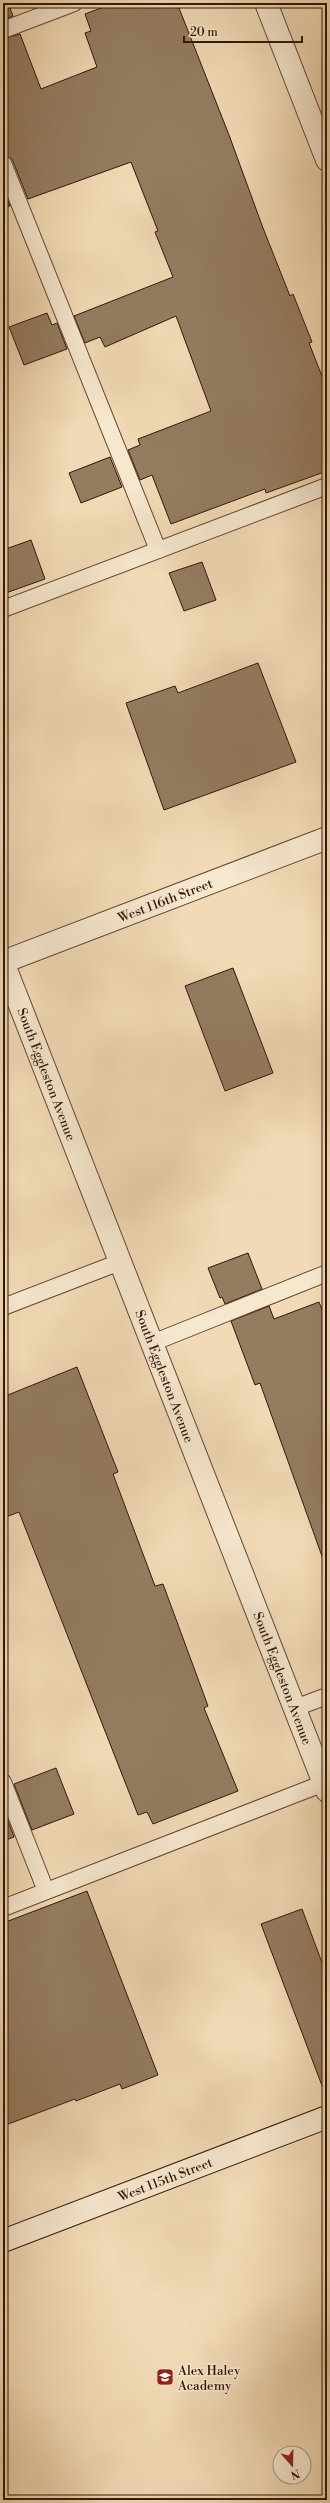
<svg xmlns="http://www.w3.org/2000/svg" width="330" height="2503" viewBox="0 0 330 2503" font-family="'Libre Bodoni',serif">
<rect width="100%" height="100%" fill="#f1dab5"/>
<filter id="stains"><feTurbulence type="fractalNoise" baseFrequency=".005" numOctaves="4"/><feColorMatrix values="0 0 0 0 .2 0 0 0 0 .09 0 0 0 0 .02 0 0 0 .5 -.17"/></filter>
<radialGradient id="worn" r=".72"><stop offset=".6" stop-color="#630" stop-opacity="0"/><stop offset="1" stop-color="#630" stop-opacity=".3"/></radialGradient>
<g fill="#947c61" stroke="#301707">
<path d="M3 3H8L13 16 3 20Z"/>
<path d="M114 3H177L229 135 263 228 290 296 293 294 312 342 309 343 327 389V471L266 493 265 489 171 524 152 475 140 480 128 450 140 445 138 439 211 411 176 316 105 347 100 337 85 343 74 316 173 277 155 232 158 231 131 162 28 199 12 159 3 154V39L20 34 41 89 97 67 85 33 91 31 85 14Z"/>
<path d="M3 189 10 206 3 208Z"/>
<path d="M47 313 52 325 57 323 67 349 24 365 9 327Z"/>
<path d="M110 457 122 487 81 503 69 473Z"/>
<path d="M31 540 45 579 3 594V550Z"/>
<path d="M202 562 216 600 184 611 169 573Z"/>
<path d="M258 663 296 762 164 810 126 703 175 686 178 693Z"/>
<path d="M233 968 273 1073 225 1091 185 986Z"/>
<path d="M248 1253 262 1289 225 1304 222 1297 220 1298 208 1268Z"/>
<path d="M319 1302 327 1322V1558L323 1559 260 1383 255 1385 231 1321 269 1306 274 1319Z"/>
<path d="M77 1367 118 1472 113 1474 155 1586 163 1584 208 1706 204 1708 238 1791 153 1824 147 1812 138 1815 19 1512 3 1518V1397Z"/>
<path d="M56 1768 74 1814 32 1830 14 1784Z"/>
<path d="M3 1808 14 1837 3 1841Z"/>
<path d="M87 1891 158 2075 122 2089 120 2084 76 2101 75 2099 3 2126V1923Z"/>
<path d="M302 1909 327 1976V2090L324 2091 261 1924Z"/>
</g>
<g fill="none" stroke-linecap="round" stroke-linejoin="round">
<g stroke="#604832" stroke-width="18">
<g id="lane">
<path d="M3 30 74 3"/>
<path d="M3 163 158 550"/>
<path d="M3 609 327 486"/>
<path d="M3 1307 120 1262"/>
<path d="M152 1343 327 1273"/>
<path d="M295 1708 327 1696"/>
<path d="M3 1782 46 1891"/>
<path d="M3 1908 324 1783"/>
</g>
</g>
<g stroke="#604832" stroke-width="24">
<g id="street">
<path d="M266 3 327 160"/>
<path d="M3 962 327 1791"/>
<path d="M3 962 327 838"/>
</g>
</g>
<g stroke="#301707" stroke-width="24">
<path id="secondary" d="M3 2241 327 2117"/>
</g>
<use href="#lane" stroke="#f6e7cf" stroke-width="16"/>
<use href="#street" stroke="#f6e7cf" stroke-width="22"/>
<use href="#secondary" stroke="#f6e7cf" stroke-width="22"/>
</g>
<defs>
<g id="school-square" transform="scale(0.9)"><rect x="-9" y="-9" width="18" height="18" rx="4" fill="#8f2418" stroke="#f6e7cf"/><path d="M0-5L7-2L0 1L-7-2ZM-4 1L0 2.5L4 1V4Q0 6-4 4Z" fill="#fff"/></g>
</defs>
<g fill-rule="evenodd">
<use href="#school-square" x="165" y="2377"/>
</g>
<g text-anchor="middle" stroke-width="3" stroke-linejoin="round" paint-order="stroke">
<g font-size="13" fill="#301707" stroke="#f6e7cf">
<text transform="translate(165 900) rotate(-21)" y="5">West 116th Street</text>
<text transform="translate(47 1074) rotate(69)" y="5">South Eggleston Avenue</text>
<text transform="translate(165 1376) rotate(69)" y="5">South Eggleston Avenue</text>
<text transform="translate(283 1678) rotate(69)" y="5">South Eggleston Avenue</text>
<text transform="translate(165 2179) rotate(-21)" y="5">West 115th Street</text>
</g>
<g font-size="13" fill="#301707" stroke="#f6e7cf" text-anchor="start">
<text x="178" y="2375">Alex Haley<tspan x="178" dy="15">Academy</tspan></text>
</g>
</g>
<rect width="330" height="2503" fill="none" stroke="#f1dab5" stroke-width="16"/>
<rect x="4" y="4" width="322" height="2495" fill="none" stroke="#301707" stroke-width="2"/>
<rect x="8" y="8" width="314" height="2487" fill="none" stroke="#301707"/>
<g transform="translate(292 2465) rotate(160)"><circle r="19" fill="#f6e7cf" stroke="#a7947f"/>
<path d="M0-3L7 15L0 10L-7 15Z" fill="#8f2418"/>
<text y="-6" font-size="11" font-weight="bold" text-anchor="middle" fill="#301707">N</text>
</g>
<path d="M184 36v6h118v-6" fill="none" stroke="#301707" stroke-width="2"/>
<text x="190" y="36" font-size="12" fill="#301707" stroke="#f6e7cf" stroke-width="3" paint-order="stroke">20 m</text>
<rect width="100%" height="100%" filter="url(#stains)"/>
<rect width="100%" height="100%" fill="url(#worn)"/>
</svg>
